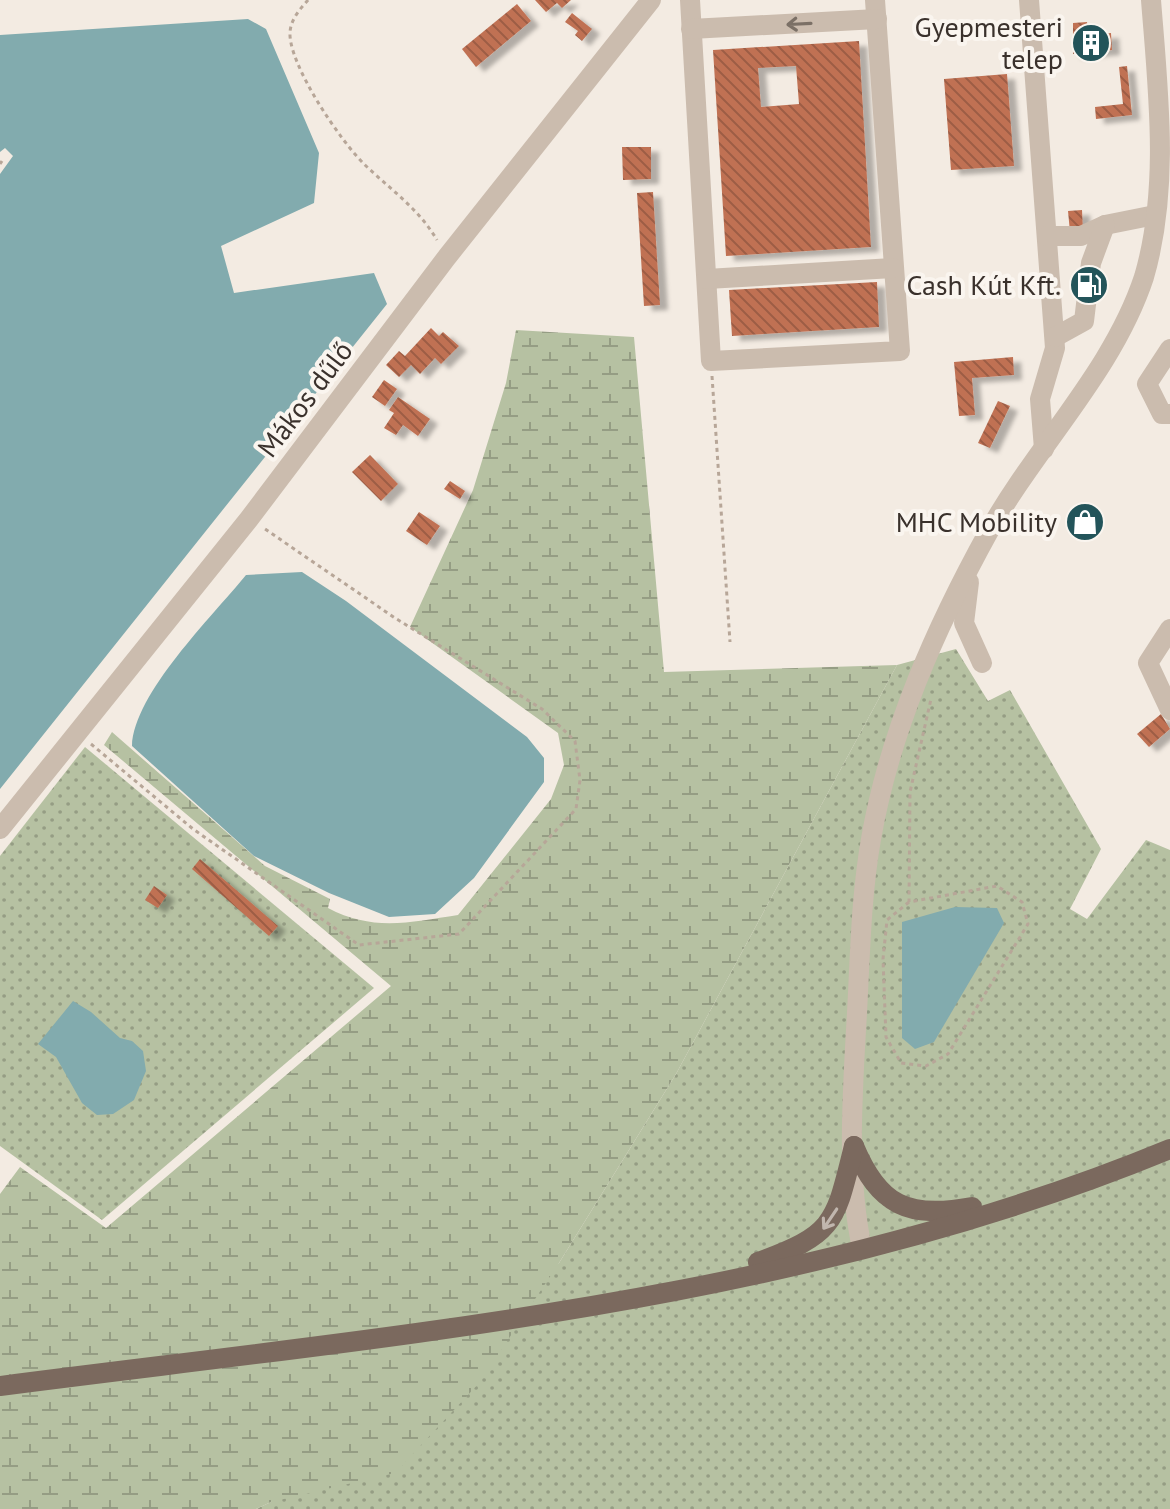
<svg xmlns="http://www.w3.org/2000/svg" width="1170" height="1509" viewBox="0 0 1170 1509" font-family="'PT Sans',sans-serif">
<defs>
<pattern id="grass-dots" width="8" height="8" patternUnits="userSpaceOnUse" patternTransform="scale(2)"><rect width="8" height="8" fill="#b6c1a2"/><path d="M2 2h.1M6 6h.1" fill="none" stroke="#959d84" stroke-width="1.8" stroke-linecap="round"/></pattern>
<pattern id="wetland-marsh" width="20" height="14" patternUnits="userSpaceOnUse" patternTransform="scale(2)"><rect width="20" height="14" fill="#b6c1a2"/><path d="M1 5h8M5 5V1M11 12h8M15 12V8" fill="none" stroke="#959d84"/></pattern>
<pattern id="building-back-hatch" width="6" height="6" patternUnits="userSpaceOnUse" patternTransform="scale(2)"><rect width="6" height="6" fill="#c07153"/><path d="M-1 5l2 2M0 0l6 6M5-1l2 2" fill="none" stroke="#9d5d45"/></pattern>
<filter id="shadow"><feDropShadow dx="8" dy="5" stdDeviation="2" flood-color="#0004"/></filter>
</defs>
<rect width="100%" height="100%" fill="#f3ebe2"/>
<g fill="url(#grass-dots)">
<path d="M956 649 988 701 1010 690 1101 849 1070 909 1087 919 1146 840 1170 850V1509H256L271 1502 559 1263 676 1074 897 665Z"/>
<path d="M85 747 374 988 102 1220 0 1146V856Z"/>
</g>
<path fill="url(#wetland-marsh)" d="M516 330 634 337 664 672 897 665 676 1074 559 1263 480 1382 395 1473 271 1502 256 1509H0V1194L20 1167 106 1228 391 986 104 745 112 732 265 866 330 899 328 908C373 932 411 922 458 915L551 799 564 765 558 733 410 627 473 490 506 383Z"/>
<g fill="#82abae">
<path d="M248 19 266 29 319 153 314 203 221 246 234 293 374 273 387 304 0 789V174L13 156 5 148 0 152V35Z"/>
<path d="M302 572 346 601 527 737 544 758V782L474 878 435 914 389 917 329 893 254 856 132 746C134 693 212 617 246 575Z"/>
<path d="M955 907 997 908 1004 923 934 1042 915 1049 902 1038V922Z"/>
<path d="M73 1001 91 1012 120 1038 132 1041 143 1051 146 1071 134 1100 113 1114 97 1115 82 1103 56 1057 38 1044Z"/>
</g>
<g fill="url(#building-back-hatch)" fill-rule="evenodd" filter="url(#shadow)">
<path d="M535 0H571L562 8 557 3 546 12Z"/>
<path d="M517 4 531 21 476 67 462 49Z"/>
<path d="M572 13 592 29 582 41 575 35 578 31 565 22Z"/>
<path d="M1087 22 1089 35 1111 33 1112 50 1073 54V23Z"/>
<path d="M859 41 871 247 726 256 713 50ZM796 66 799 104 761 107 758 68Z"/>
<path d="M1127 66 1132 115 1096 119 1095 107 1123 104 1119 67Z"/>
<path d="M1007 74 1014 166 951 170 944 79Z"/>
<path d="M622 147H651V179L623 180Z"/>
<path d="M653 192 660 305 644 306 637 193Z"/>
<path d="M1082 210 1083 231 1070 232 1068 211Z"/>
<path d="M877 282 879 327 732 336 729 290Z"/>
<path d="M431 328 439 336 443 332 459 346 441 364 435 358 420 374 411 365 399 377 386 365 399 351 405 356Z"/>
<path d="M1013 357 1014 375 972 378 975 415 959 416 954 362Z"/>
<path d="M384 380 397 389 385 406 372 397Z"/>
<path d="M398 397 430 419 418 436 403 425 396 435 384 428 394 413 389 410Z"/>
<path d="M998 401 1010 406 990 448 978 443Z"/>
<path d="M370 455 398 484 381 501 352 472Z"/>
<path d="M450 481 465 491 460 499 444 489Z"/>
<path d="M419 512 440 526 427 545 406 531Z"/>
<path d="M1161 714 1170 729 1149 747 1137 734Z"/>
<path d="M200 859 278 926 269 936 192 869Z"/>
<path d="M154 886 167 895 158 908 145 900Z"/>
</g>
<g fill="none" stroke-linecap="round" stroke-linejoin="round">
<g stroke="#b7a698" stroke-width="3" stroke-dasharray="4 4" stroke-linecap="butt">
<path d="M308 0C300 9 291 19 290 32 288 64 341 142 365 165 390 189 419 209 437 240"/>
<path d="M0 164 2 161"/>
<path d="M712 376 730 642"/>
<path d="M91 744 193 829 359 945 459 934 576 809 580 780 575 741 542 709 395 618 265 529"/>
<path d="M909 902 887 920 883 959 886 1037 901 1063 926 1066 948 1054 1028 924 1022 902 997 886 909 902 910 792 931 699"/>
</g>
<g stroke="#cbbcae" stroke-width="20">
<path d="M690 0 711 361 900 351 875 0"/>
<path d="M1029 0 1055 348 1040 399 1044 449"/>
<path d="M691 29 877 19"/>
<path d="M1047 236H1081L1105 225 1155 215"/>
<path d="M707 279 893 268"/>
<path d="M1055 337 1084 321 1091 263 1105 225"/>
<path d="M1170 349 1147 384 1162 414H1170"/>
<path d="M969 582 964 623 982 663"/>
<path d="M1170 629 1148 663 1170 710"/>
<path d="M0 829 249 519 447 257 651 0"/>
<path d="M862 1248C847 1179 852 1101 856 1030 860 967 860 902 871 839 890 730 936 627 989 531 1037 445 1113 371 1144 277 1170 188 1158 90 1151 0"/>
</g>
<g stroke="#7b695e" stroke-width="20">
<path d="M854 1146C879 1206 908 1219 972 1207"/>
<path d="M758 1262C836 1234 835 1222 854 1146"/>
<path d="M0 1386C393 1335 800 1302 1170 1149"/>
</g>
</g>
<defs><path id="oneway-shaft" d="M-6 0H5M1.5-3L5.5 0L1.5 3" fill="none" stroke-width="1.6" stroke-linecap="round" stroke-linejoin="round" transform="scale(2)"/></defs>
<use stroke="#7b7066" href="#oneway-shaft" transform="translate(799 24) rotate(177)"/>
<use stroke="#c1b6ae" href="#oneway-shaft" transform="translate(830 1219) rotate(124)"/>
<defs>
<g id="building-disc" transform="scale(2)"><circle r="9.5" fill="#23545a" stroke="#faf5ef"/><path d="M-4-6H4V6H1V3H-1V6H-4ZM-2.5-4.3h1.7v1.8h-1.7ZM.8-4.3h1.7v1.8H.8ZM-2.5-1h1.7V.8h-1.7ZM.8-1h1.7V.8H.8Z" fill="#fff"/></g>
<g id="fuel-disc" transform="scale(2)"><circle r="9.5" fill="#23545a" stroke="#faf5ef"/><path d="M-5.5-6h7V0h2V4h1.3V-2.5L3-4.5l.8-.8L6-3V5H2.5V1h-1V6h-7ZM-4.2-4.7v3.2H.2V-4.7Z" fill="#fff"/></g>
<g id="shop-disc" transform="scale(2)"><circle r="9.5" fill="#23545a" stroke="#faf5ef"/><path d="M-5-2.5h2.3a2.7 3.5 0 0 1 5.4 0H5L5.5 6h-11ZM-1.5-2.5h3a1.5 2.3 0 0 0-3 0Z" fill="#fff"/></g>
</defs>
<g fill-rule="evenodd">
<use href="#building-disc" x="1091" y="43"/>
<use href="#fuel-disc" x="1089" y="285"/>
<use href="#shop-disc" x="1085" y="522"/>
</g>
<g text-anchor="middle" stroke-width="8" stroke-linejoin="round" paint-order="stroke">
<g font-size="28" fill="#3a312c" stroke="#faf5ef" text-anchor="end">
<text x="1063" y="37">Gyepmesteri<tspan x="1063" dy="32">telep</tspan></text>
<text x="1061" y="295">Cash Kút Kft.</text>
<text x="1057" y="532">MHC Mobility</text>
</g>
<g font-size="28" fill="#3a312c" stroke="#faf5ef">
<text transform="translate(305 399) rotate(-53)" y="10">Mákos dűlő</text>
</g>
</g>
</svg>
